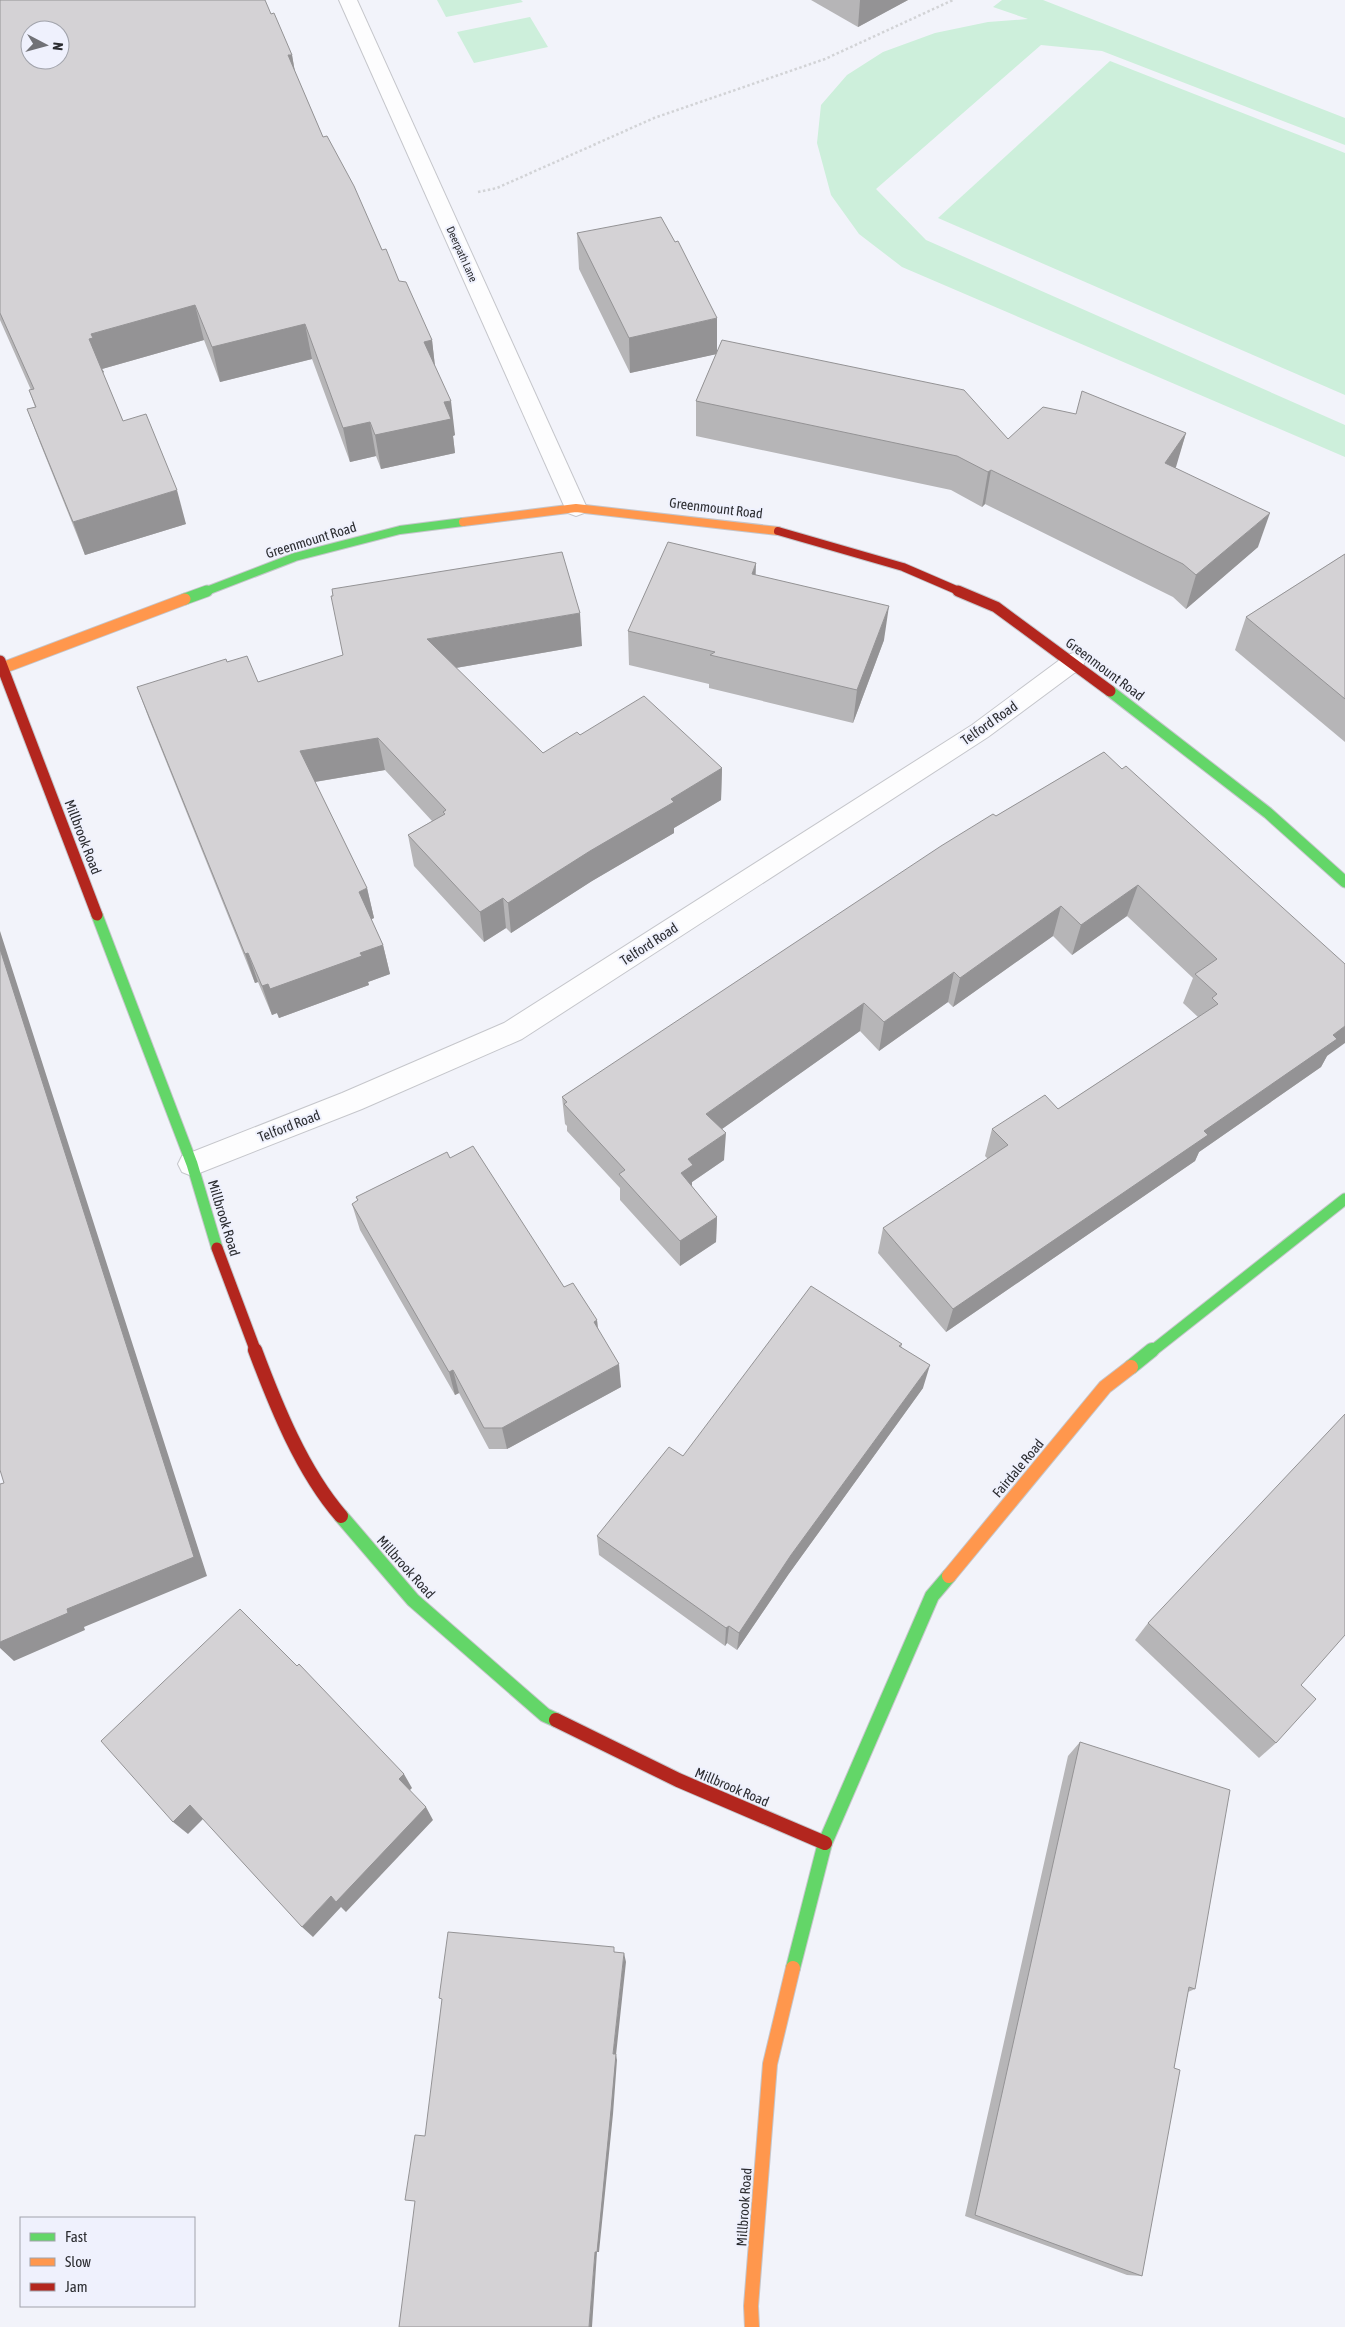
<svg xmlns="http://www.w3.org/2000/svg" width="1345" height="2327" viewBox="0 0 1345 2327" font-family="'Asap Condensed',sans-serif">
<rect width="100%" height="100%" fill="#f2f3fa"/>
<g fill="#cdefdb">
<path d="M437 0H521L523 2 446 17Z"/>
<path d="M1002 0H1043L1345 118V145L1102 51 1041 45 876 189 926 240 1345 425V457L902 267 859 234 831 195 817 143 821 105 847 75 883 52 935 33 988 22 1028 19 993 7Z"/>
<path d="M530 17 548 47 474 63 457 32Z"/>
<path d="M1110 61 1345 153V395L938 218Z"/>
</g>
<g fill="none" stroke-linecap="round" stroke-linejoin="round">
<g stroke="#c5c6cb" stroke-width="2">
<g id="street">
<path d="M339 0H357L587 508 584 513 576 516 568 513 565 508Z"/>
<path d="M1073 653 1081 656 1085 662 1081 668 988 737 522 1039 362 1109 202 1172 192 1176 182 1172 178 1164 182 1156 342 1093 504 1023 972 725 1065 656Z"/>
</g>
</g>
<g stroke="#c5c6cb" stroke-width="10">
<path id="fast-far2" d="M204 592 295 557 400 530 463 522"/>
</g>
<g stroke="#c5c6cb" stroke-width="13">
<g id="fast-far1">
<path d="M185 599 207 591"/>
<path d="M1110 691 1268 813 1345 882"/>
<path d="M97 915 192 1164 217 1248"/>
<path d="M1151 1352 1345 1199"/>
</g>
</g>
<g stroke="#c5c6cb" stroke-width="16">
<g id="fast">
<path d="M1131 1367 1152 1350"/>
<path d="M341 1516 413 1600 545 1715 556 1720"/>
<path d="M793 1968 825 1843 932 1596 949 1576"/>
</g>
</g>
<g stroke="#c5c6cb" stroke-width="10">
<path id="slow-far2" d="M463 522 576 508 778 531"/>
</g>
<g stroke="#c5c6cb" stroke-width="13">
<path id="slow-far1" d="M0 669 185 599"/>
</g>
<g stroke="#c5c6cb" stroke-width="16">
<g id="slow">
<path d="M949 1576 1105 1387 1131 1367"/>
<path d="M752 2327 751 2306 770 2064 793 1968"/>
</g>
</g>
<g stroke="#c5c6cb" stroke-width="10">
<path id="jam-far2" d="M778 531 903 567 961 592"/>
</g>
<g stroke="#c5c6cb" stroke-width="13">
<g id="jam-far1">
<path d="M958 591 996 607 1110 691"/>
<path d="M0 661 97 915"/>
<path d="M217 1248 256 1352"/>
</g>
</g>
<g stroke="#c5c6cb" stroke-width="16">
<g id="jam">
<path d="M255 1350C276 1406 302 1471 341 1516"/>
<path d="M556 1720 678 1780 825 1843"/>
</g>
</g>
<path stroke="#d2d3d6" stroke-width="2.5" stroke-dasharray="2.5 2.5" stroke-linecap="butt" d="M478 192 497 188 654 118 825 59 953 0"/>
<use href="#street" fill="#fdfdfe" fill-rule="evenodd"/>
<use href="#fast-far2" stroke="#63d668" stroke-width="8"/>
<use href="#fast-far1" stroke="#63d668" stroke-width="11"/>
<use href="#fast" stroke="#63d668" stroke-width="14"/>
<use href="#slow-far2" stroke="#ff974d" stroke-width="8"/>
<use href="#slow-far1" stroke="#ff974d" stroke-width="11"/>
<use href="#slow" stroke="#ff974d" stroke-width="14"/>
<use href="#jam-far2" stroke="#b3261e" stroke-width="8"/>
<use href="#jam-far1" stroke="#b3261e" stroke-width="11"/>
<use href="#jam" stroke="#b3261e" stroke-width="14"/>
</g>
<g fill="#b6b5b7">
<path d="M0 0 271 14 292 55 295 72 323 137 382 250 432 340 435 367 455 435 453 436 455 453 381 469 376 456 350 462 312 359 220 382 204 340 102 369 104 372 103 373 123 421 186 524 85 555 40 443 27 409 35 407 29 390H31L0 320Z"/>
<path d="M811 0H908L858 27Z"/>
<path d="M577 233 717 354 1008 439 1076 414 1186 433 1175 468 1258 547 1186 609 1173 597 985 504 982 507 951 490 696 436V401L716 354 630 373 579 269Z"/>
<path d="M1345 554V742L1235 650 1246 617Z"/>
<path d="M756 575 884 640 853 723 709 688V684L629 665 628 631Z"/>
<path d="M582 646 456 668 543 753 580 735 722 768 721 800 674 828V833L592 881 511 933 506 928 484 942 414 866 408 835 432 821 385 770 315 782 367 888 374 918 371 919 383 945 390 974 368 982 369 985 279 1018 277 1013 272 1015 258 982 255 983 149 719 137 687 227 662 258 682Z"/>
<path d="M1104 752 1327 1056 1321 1067 1199 1152 1195 1161 946 1332 878 1253 883 1228 988 1159 985 1156 992 1129 1058 1109 1198 1017 1183 1003 1193 978 1127 916 1072 955 1053 936 953 1007 948 1002 879 1051 860 1031 722 1129 724 1160 692 1182V1187L717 1217 716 1242 680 1266 620 1200V1188L567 1131V1126L565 1124 562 1097 996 816Z"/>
<path d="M450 1158 564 1287 597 1320 598 1328 621 1387 507 1449H489L459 1393 455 1395 360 1230 352 1204 358 1201 356 1197Z"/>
<path d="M902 1344 901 1348 923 1388 788 1575 737 1650 727 1643 725 1646 599 1555 597 1536 683 1456Z"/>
<path d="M1148 1623 1301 1685 1276 1743 1259 1758 1135 1640Z"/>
<path d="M1080 1742 1195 1989 1188 1992 1174 2068 1142 2276 1127 2275 965 2216 1068 1756Z"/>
</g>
<g fill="#949395">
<path d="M860 0H908L858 27Z"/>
<path d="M288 55H292L298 90Z"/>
<path d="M195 305 204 340 102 369 104 372 99 374 89 339 91 334Z"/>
<path d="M717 318V354L630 373 629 338Z"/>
<path d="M305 324 312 359 220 382 212 347Z"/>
<path d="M432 340 436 375 424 342Z"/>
<path d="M451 401 455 435 453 436 455 453 381 469 375 435 444 402Z"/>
<path d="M370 422 376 456 350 462 343 428Z"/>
<path d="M1186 433 1176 467 1155 498 1165 463Z"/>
<path d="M991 470 985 504 982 507 988 472Z"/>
<path d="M177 490 186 524 85 555 73 522Z"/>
<path d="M1270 513 1258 547 1186 609 1196 575Z"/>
<path d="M756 563 755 597 752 574Z"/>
<path d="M889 606 884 640 853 723 857 690Z"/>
<path d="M580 613 582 646 432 672 427 639Z"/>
<path d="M378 738 385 770 308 783 300 751Z"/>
<path d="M722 768 721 800 674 828V833L592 881 511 933 508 903 671 799Z"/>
<path d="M1138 885 1127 916 1072 955 1081 925Z"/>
<path d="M367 888 374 918 366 922 359 892Z"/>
<path d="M503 898 506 928 484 942 480 912Z"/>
<path d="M1061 906 1053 936 953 1007 960 978Z"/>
<path d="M0 931 207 1576 84 1627 85 1630 14 1661 0 1648V1642L67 1609 0 949Z"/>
<path d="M383 945 390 974 368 982 369 985 279 1018 277 1013 272 1015 262 986Z"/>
<path d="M248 953 258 982 255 983 245 954Z"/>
<path d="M954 972 948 1002 879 1051 884 1022Z"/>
<path d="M864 1003 860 1031 705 1141 706 1114Z"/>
<path d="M1345 1026V1043L1327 1056 1321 1067 1199 1152 1195 1161 946 1332 953 1309Z"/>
<path d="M726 1133 724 1160 692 1182V1191L681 1173 688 1159Z"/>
<path d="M717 1217 716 1242 680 1266V1241Z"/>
<path d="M597 1320 599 1344 594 1322Z"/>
<path d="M619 1364 621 1387 507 1449 502 1428Z"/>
<path d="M930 1365 923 1388 788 1575 737 1650 739 1633 791 1555Z"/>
<path d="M453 1370 459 1393 455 1395 449 1372Z"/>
<path d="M729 1626 727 1643 725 1646 726 1628Z"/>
<path d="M404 1774 412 1788 407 1793 399 1779Z"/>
<path d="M190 1805 204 1818 188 1834 173 1822Z"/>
<path d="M426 1807 433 1820 346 1912 341 1907 313 1937 302 1927 331 1896Z"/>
<path d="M624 1953 626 1962 616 2055 617 2060 613 2114 599 2252H597L592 2327H589L595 2252 613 2054Z"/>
</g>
<g fill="#d4d2d5" stroke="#949395" fill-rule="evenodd">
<path d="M0 0H265L271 14 274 13 292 55H288L323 137 327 136 354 186 382 250 386 249 399 281 406 282 432 340 424 342 451 401 444 402 451 419 375 435 370 422 343 428 305 324 212 347 195 305 91 334 93 338 89 339 123 421 146 414 177 490 73 522 27 409 36 407 29 390 34 389 0 313ZM30 30H60V60H30Z"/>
<path d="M661 217 675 242 678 241 717 318 629 338 577 233Z"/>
<path d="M722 340 964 390 1008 439 1043 407 1076 414 1082 391 1186 433 1165 463 1270 513 1196 575 1183 564 991 470 988 472 957 456 696 401Z"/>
<path d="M668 542 756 563 752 574 889 606 857 690 710 655 715 652 628 631Z"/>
<path d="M562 552 580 613 427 639 543 753 577 732 580 735 644 696 722 768 671 799 674 802 590 851 508 903 503 898 480 912 408 835 445 814 443 812 446 810 378 738 300 751 367 888 359 892 383 945 360 953 362 956 270 989 268 984 262 986 248 953 245 954 137 687 226 659 227 662 247 656 258 682 343 655 331 596H333L332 589Z"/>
<path d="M1345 554V699L1246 617Z"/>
<path d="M1104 752 1122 769 1126 766 1345 964V1026L1333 1035 1337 1039 1204 1131 1208 1135 953 1309 883 1228 1008 1145 992 1129 1045 1095 1058 1109 1218 1004 1212 998 1217 994 1195 974 1217 959 1138 885 1081 925 1061 906 960 978 954 972 884 1022 864 1003 706 1114 726 1133 688 1159 693 1165 681 1173 717 1217 680 1241 619 1174 625 1170 564 1104 567 1102 562 1097 941 846 993 814 996 816Z"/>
<path d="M0 949 194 1557 67 1609 68 1613 0 1642V1484L4 1483 0 1470Z"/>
<path d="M473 1146 564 1287 573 1283 597 1320 594 1322 619 1364 502 1428H484L453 1370 449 1372 352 1204 358 1200 356 1197 447 1152 450 1158Z"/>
<path d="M811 1286 902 1344 899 1346 930 1365 791 1555 739 1633 729 1626 726 1628 597 1536 669 1447 683 1456Z"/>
<path d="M1345 1414V1635L1301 1685 1316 1699 1276 1743 1148 1623Z"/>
<path d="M240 1609 297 1666 299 1664 404 1774 399 1779 426 1807 336 1902 331 1896 302 1927 190 1805 173 1822 101 1741Z"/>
<path d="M1080 1742 1230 1790 1195 1989 1189 1987 1174 2068 1180 2070 1142 2276 975 2215Z"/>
<path d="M448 1932 614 1947V1952L624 1953 613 2054H616L611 2110 597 2252H595L589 2327H399L415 2201 405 2200 415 2135 425 2136 442 1999 439 1998Z"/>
</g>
<g text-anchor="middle" stroke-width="4" stroke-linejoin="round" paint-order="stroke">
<g font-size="11" fill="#2c2d31" stroke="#eff1fd">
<text transform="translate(462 254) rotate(66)" y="4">Deerpath Lane</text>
</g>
<g font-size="14" fill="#2c2d31" stroke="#eff1fd">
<text transform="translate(716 508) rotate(7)" y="5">Greenmount Road</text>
<text transform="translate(311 540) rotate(-17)" y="5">Greenmount Road</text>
<text transform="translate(1105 669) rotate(37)" y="5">Greenmount Road</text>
<text transform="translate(989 723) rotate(-35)" y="5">Telford Road</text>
<text transform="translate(83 837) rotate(69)" y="5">Millbrook Road</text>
<text transform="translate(649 944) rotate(-33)" y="5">Telford Road</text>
<text transform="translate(289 1126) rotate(-21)" y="5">Telford Road</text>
<text transform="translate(224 1218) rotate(73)" y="5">Millbrook Road</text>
<text transform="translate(1018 1468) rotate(-50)" y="5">Fairdale Road</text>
<text transform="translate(406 1567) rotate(48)" y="5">Millbrook Road</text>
<text transform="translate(732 1787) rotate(23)" y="5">Millbrook Road</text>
<text transform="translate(744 2207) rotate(-86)" y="5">Millbrook Road</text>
</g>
</g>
<rect x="20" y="2217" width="175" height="90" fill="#eff1fd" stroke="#a1a3ab"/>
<rect x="30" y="2233" width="25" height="8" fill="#63d668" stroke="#a1a3ab"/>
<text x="65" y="2242" font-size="15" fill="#2c2d31">Fast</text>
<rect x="30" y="2258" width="25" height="8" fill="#ff974d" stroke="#a1a3ab"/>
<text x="65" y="2267" font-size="15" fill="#2c2d31">Slow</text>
<rect x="30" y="2283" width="25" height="8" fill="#b3261e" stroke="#a1a3ab"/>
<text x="65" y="2292" font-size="15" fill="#2c2d31">Jam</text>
<g transform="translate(45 45) rotate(96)"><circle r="24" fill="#eff1fd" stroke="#a1a3ab"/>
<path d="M0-4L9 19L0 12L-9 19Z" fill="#717277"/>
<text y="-8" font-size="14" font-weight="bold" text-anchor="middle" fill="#2c2d31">N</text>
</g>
</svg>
